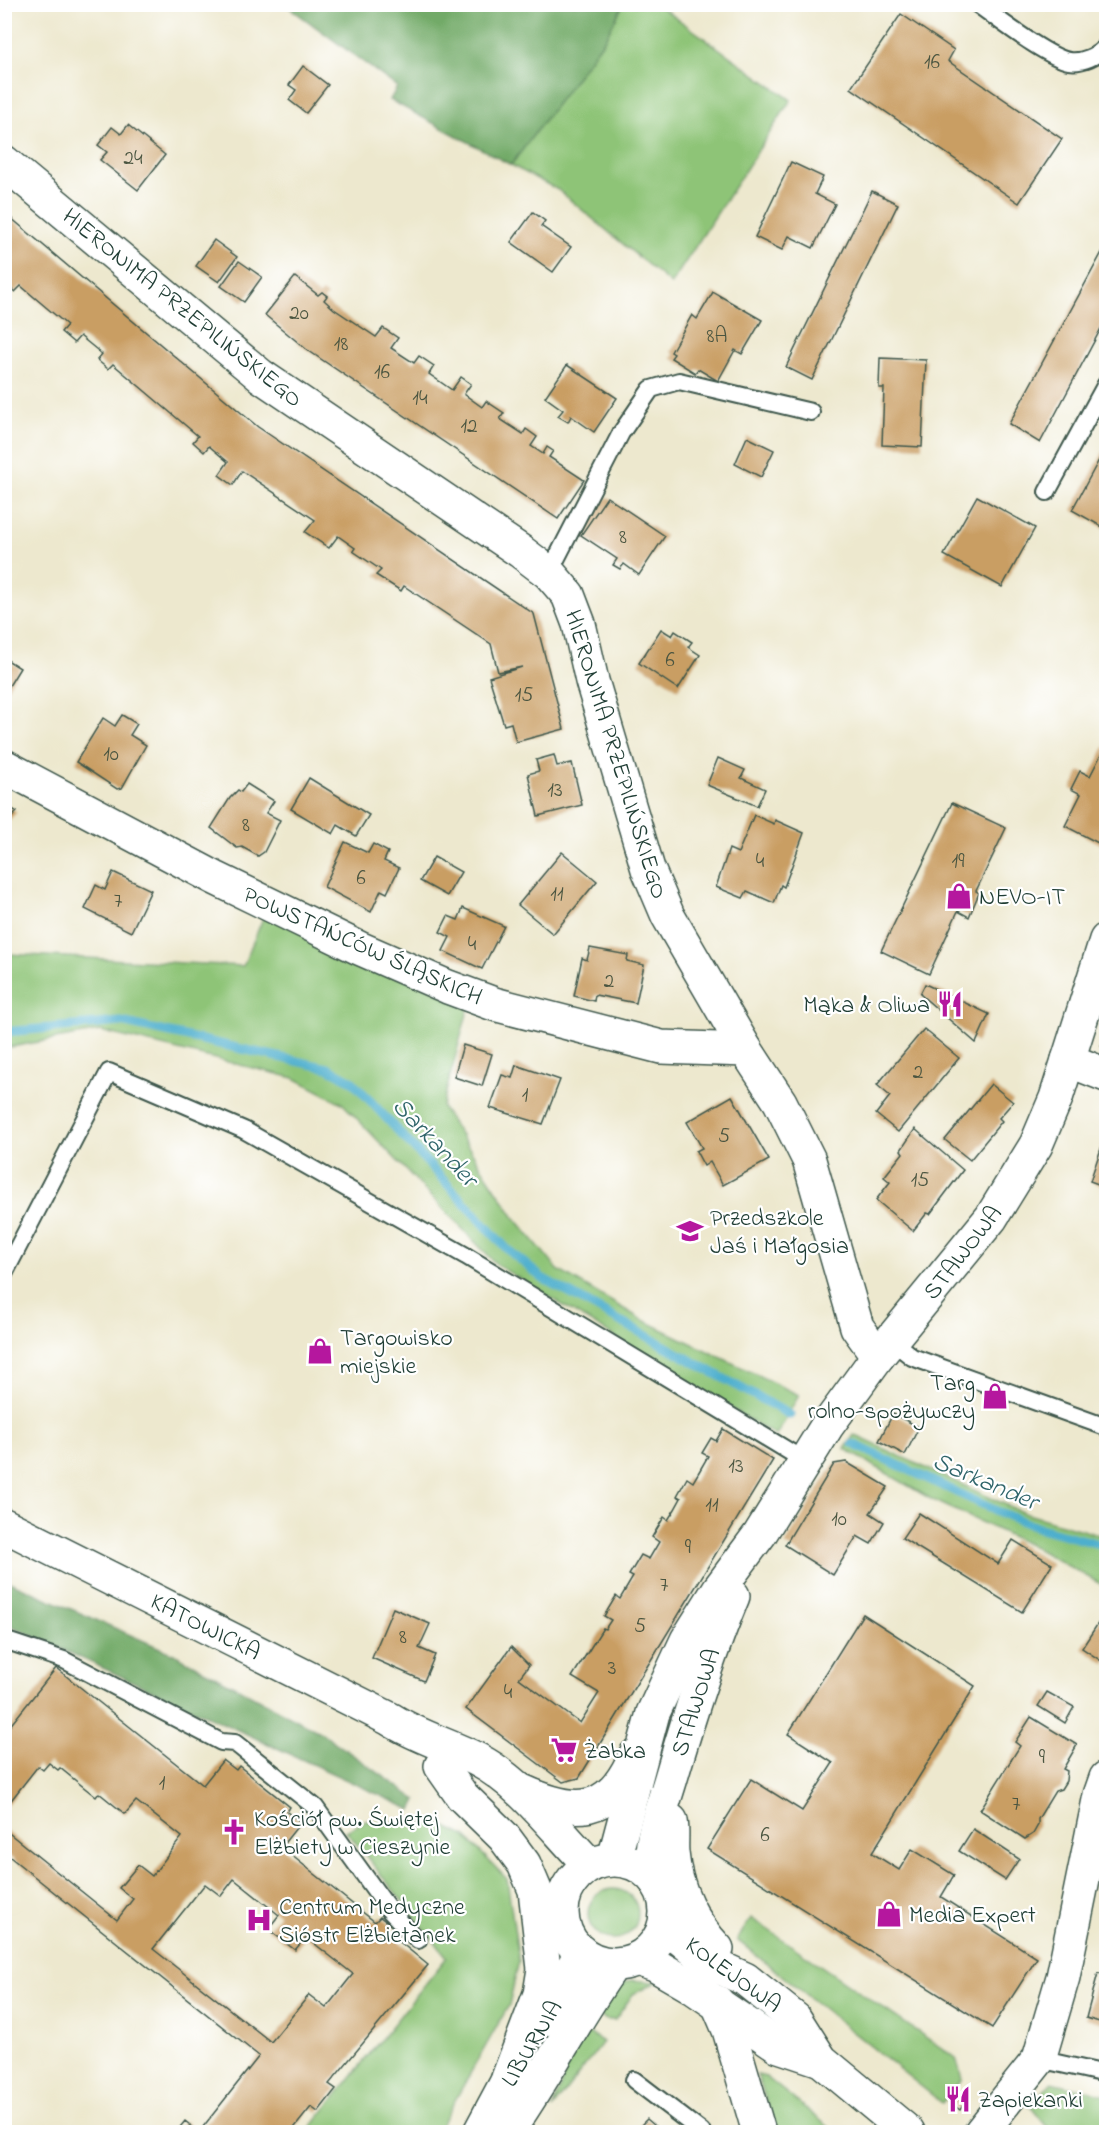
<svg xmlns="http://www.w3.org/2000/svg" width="1111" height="2137" viewBox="0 0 1111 2137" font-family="'Indie Flower',sans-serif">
<rect width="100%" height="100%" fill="#fff"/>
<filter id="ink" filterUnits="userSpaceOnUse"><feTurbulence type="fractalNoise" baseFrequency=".0167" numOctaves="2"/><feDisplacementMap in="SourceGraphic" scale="12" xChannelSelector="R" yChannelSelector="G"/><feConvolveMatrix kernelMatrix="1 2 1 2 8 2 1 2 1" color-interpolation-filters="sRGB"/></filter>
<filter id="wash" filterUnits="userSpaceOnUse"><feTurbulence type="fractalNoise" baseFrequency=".008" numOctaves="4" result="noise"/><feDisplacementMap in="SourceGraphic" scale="24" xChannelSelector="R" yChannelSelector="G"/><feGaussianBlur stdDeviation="1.35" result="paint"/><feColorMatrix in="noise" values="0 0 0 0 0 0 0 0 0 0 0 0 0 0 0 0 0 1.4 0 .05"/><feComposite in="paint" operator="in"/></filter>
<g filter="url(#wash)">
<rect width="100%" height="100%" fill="#ede8ce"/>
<g fill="#8ec477" stroke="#568056" stroke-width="1.5">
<path d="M623 5H658L791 100 671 284 558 190 511 165 604 40Z"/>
<path d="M266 911 469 1006 442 1107 515 1218 558 1270 641 1319 799 1395 776 1436 497 1265 342 1103 294 1078 100 1031 5 1048 4 966 8 954 243 966Z"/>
<path d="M854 1435 1024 1513 1106 1537V1587L1030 1545 931 1499 845 1449Z"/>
<path d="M365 1821 440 1824 465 1836 507 1879 519 1961 509 2005 437 2132H307L447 1957 346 1831Z"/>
<circle cx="613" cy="1914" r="25"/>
<path d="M751 1918 956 2058 962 2079 942 2103 737 1940Z"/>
<path d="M631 1980 657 1982 633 1994 615 2020H606L595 2011 611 1989Z"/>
<path d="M581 2028 603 2042 552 2109Z"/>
<path d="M757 2075 766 2077 835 2132H777Z"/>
<path d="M1052 2082 1106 2095V2132H1051L1030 2106Z"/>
</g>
<g fill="#72aa68" stroke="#48744e" stroke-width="1.5">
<path d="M286 5H623L604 40 511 165 390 100 397 87Z"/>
<path d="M5 1580 176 1655 323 1734 417 1800 412 1810 5 1623Z"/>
</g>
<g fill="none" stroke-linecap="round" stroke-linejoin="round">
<g stroke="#4eafcd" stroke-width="9">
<path d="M4 1032 121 1022 328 1068 352 1081 507 1249 542 1278 790 1415"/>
<path d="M853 1444 999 1512 1036 1527 1106 1546"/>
</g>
</g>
<g id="blocks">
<g fill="#c99e63" fill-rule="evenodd">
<path d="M901 14 954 50 948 61 1062 139 1019 203 851 88Z"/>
<path d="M303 66 328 85 306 113 289 100 296 90 289 85Z"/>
<path d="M128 125 165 155 138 190 100 160 107 152 98 145 112 127 121 134Z"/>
<path d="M791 162 823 177 815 194 835 204 813 248 789 236 782 250 755 237Z"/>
<path d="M872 191 898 204 812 380 786 367Z"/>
<path d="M4 212 258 427 534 614 564 729 516 742 511 723 504 725 489 677 522 667 498 672 491 644 404 586 401 591 376 575 381 570 353 551 355 548 338 536 329 548 305 532 315 520 242 471 233 485 219 475 228 462 209 446 204 452 193 442 198 436 113 364 108 369 97 360 102 354 80 336 74 343 61 332 67 325 21 286 15 292 4 283 8 275 4 272Z"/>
<path d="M533 212 545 221 541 226 571 247 553 272 511 242Z"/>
<path d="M214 240 237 257 219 282 196 266Z"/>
<path d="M1106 245V319L1040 443 1009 424Z"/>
<path d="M239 261 262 277 244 302 221 286Z"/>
<path d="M295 277 318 295 322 292 327 296 324 300 334 309 376 337 383 328 398 338 391 348 414 363 419 356 434 366 429 374 452 390 461 377 471 384 464 394 482 407 486 401 504 413 500 419 523 434 526 429 537 437 531 446 543 454 547 447 553 451 549 457 584 480 558 519 306 349 265 315Z"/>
<path d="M713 292 762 320 742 354 735 350 718 381 698 369 695 373 671 358 674 354 671 352 692 315 697 319Z"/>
<path d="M880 358 926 360 922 447 882 445 884 388H879Z"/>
<path d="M567 365 617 398 594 432 571 416 568 422 558 416 563 410 545 397Z"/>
<path d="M747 437 774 450 761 477 735 464Z"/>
<path d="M1106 447V529L1072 510Z"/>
<path d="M977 496 1035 528 1002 587 944 555Z"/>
<path d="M607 497 665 536 639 575 624 564 620 569 613 565 617 559 581 535Z"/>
<path d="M661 629 672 636 675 631 692 642 688 647 700 655 678 689 639 663Z"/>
<path d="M4 658 20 668 4 694Z"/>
<path d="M122 715 137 724 130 735 146 745 122 788 117 789 76 762 103 718 115 726Z"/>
<path d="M1106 745V847L1065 826 1081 794 1071 789 1080 771 1090 776Z"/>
<path d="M554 755 557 766 572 763 582 805 538 816 528 774 539 771 536 760Z"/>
<path d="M718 758 745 770 741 778 765 789 757 806 707 785Z"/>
<path d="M309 778 369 815 356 836 338 825 333 834 291 809Z"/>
<path d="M247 784 274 801 266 813 280 820 264 852 258 856 242 847 237 848 211 828 230 798 238 790 241 792Z"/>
<path d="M952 803 1006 828 976 891 979 893 969 917 958 911 929 974 881 951Z"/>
<path d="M4 804 17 812 4 825Z"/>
<path d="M754 815 774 824 775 820 804 833 784 887 781 885 774 903 747 891 743 898 716 887 729 849 738 853Z"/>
<path d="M345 842 368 853 373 844 388 852 384 861 399 868 387 893 381 890 371 912 324 887Z"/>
<path d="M562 852 597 881 553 934 518 905Z"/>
<path d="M434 857 461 872 447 896 420 881Z"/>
<path d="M113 872 151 890 131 932 85 909 96 885 105 890Z"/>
<path d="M463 908 504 926 482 969 443 951 450 937 440 932 448 916 458 920Z"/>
<path d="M590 948 628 955 627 961 644 965 636 1003 595 995 594 1001 574 996 582 958 587 960Z"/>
<path d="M925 984 989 1014 976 1043 920 994Z"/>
<path d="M924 1029 959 1058 898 1132 876 1114 890 1096 877 1085Z"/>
<path d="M1106 1030V1048L1101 1046Z"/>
<path d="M463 1045 492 1054 482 1086 454 1077Z"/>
<path d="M516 1065 560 1080 543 1124 490 1108 502 1075 512 1078Z"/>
<path d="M991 1084 1013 1102 999 1118 1002 1121 970 1160 945 1140Z"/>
<path d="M732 1096 769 1160 723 1185 710 1162 704 1166 696 1151 702 1148 687 1122Z"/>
<path d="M915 1129 963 1170 930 1214 927 1213 913 1231 876 1200 890 1182 884 1177 903 1153 901 1150Z"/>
<path d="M1106 1134V1187L1090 1181Z"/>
<path d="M893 1414 919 1427 905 1455 879 1441Z"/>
<path d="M723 1429 773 1460 579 1778 563 1782 466 1709 511 1647 529 1665 519 1678 580 1723 599 1693 572 1677 603 1628 605 1629 611 1620 604 1616 616 1596 620 1599 633 1577 629 1575 641 1555 649 1559 659 1542 652 1537 664 1517 668 1520 675 1509 681 1498 677 1496 687 1478 693 1482 700 1470 708 1456 702 1453 711 1438 716 1441Z"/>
<path d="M846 1462 888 1487 870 1513 884 1522 871 1544 857 1536 833 1575 785 1545 834 1464Z"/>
<path d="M919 1513 998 1564 1013 1540 1052 1564 1022 1612 902 1538Z"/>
<path d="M393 1608 430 1624 419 1648 435 1655 424 1681 372 1658Z"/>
<path d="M1106 1611V1664L1082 1648Z"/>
<path d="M863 1614 975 1686 872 1853 899 1870 912 1849 954 1875 941 1897 1037 1958 992 2028 707 1849 751 1779 802 1811 833 1763 788 1734Z"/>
<path d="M56 1668 203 1785 223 1760 236 1770 239 1766 290 1807 287 1812 301 1822 281 1847 375 1922 380 1917 393 1927 389 1933 428 1965 329 2084 336 2089 318 2112 311 2107 291 2132H176L185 2121 199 2132 259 2056 5 1853V1830L117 1920 133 1899 119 1888 138 1865 152 1876 182 1837 136 1801 125 1814 99 1793 96 1797 60 1768 58 1770 49 1763 43 1770 38 1766 5 1808V1732ZM234 1879 279 1915 268 1929 295 1950 306 1937 353 1974 326 2008 309 1995 271 2042 153 1949 205 1884 221 1896Z"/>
<path d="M1047 1692 1074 1707 1065 1723 1038 1706Z"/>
<path d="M1031 1717 1077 1745 1063 1769 1067 1771 1066 1781 1061 1789 1055 1791 1038 1819V1825L1033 1834 1025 1839 980 1810 1020 1746 1015 1742Z"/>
<path d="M973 1829 1019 1859 1005 1880 959 1851Z"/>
<path d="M1098 1973 1106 1975V2024L1086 2018Z"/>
<path d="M955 2089 968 2098 960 2110 947 2100Z"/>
<path d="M647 2119 662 2132H634Z"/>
</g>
</g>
</g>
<g filter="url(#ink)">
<use href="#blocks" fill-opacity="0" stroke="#3e574b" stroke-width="1.5"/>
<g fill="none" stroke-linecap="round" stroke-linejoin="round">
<g stroke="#3e574b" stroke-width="20">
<g id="service">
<path d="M977 4C997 18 1048 58 1069 61 1082 63 1098 56 1106 46"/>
<path d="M1047 492 1106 384"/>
<path d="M549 573 621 433 651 389 679 381 811 412"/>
<path d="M4 1274 109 1072 244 1130 466 1256 805 1461"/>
<path d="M891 1340 912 1357 1106 1427"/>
<path d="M4 1640 64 1660 221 1742 235 1743 315 1807 390 1911 418 1940"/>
<path d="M1039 2059 1106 2074"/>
<path d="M634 2080 702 2132"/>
</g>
</g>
<g stroke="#3e574b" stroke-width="36">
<g id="minor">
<path d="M4 766 215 878 359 948 448 987 494 1004 661 1047 746 1050"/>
<path d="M1068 1060 1106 1075"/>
<path d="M717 2002 729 2030 759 2132"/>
<path d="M981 2132 1039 2059 1063 1977 1100 1795 1106 1778"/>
</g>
</g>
<g stroke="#3e574b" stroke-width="36">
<g id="tertiary">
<path d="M4 162 261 376 520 551 549 573 568 595 579 624 592 681 648 869 668 916 746 1050 780 1102 809 1160 857 1327 878 1356"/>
<path d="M4 1525 390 1719C418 1737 449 1745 478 1760 522 1783 555 1830 590 1865"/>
<path d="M441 1766 462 1796 504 1837 524 1864 535 1890 544 1969 540 1994 508 2078"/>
<path d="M522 1791C575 1815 609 1817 635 1756"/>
<path d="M671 1821C673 1831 671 1843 672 1853 675 1889 693 1924 717 1949"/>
<path d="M614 1859 653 1713 687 1640 719 1589 760 1534 827 1426 878 1356 991 1218 1036 1145 1056 1098 1106 940"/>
<circle cx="614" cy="1912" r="52"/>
<path d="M653 1877C647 1844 662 1809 671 1778 689 1716 708 1656 733 1596"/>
<path d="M666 1918 681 1939 710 1963 745 1979 795 2019 821 2060 908 2132"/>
<path d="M637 1959 655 1965 691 1986 779 2046 821 2060"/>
<path d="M544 2019 581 1953"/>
<path d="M480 2132 518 2061"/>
<path d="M507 2132C545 2078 575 2019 613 1965"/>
</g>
</g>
<use href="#service" stroke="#fff" stroke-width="16"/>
<use href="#minor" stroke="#fff" stroke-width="33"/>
<use href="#tertiary" stroke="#fff" stroke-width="33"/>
</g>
</g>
<defs>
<g id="shop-bare" transform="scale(2.07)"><path d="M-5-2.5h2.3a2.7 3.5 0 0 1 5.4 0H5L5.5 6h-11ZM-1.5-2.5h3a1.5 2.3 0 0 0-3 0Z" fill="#b5179e" stroke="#fff" stroke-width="2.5" paint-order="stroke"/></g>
<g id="restaurant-bare" transform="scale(2.07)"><path d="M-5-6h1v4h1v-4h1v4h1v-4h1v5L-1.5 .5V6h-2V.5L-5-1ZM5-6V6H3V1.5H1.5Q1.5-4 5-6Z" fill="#b5179e" stroke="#fff" stroke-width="2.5" paint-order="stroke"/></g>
<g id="school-bare" transform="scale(2.07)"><path d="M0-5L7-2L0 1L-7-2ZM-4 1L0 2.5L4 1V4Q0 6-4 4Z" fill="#b5179e" stroke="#fff" stroke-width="2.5" paint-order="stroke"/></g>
<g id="supermarket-bare" transform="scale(2.07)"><path d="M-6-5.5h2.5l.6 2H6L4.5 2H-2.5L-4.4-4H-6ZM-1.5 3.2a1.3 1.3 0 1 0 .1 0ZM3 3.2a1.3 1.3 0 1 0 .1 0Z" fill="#b5179e" stroke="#fff" stroke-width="2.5" paint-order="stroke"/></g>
<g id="church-bare" transform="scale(2.07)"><path d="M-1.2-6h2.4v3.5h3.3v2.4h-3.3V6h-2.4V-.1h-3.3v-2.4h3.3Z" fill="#b5179e" stroke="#fff" stroke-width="2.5" paint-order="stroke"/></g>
<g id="hospital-bare" transform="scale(2.07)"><path d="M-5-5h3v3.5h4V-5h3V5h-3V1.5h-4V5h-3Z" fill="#b5179e" stroke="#fff" stroke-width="2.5" paint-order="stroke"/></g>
</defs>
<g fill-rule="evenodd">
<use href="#shop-bare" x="959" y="896"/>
<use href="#restaurant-bare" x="950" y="1004"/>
<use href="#school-bare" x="690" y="1231"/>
<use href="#shop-bare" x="320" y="1351"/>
<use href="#shop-bare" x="995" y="1396"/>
<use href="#supermarket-bare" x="564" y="1750"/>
<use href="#church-bare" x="234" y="1832"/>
<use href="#shop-bare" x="889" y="1914"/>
<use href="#hospital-bare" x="259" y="1920"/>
<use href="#restaurant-bare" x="958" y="2099"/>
</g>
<g text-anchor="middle" stroke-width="4.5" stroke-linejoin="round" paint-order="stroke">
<g font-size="21" fill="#4a5540">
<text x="932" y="68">16</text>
<text x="133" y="164">24</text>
<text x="299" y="319">20</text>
<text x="717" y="342">8A</text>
<text x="341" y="350">18</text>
<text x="382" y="378">16</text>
<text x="420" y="404">14</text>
<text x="469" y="432">12</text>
<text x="623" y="543">8</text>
<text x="670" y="666">6</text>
<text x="524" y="701">15</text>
<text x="111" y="760">10</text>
<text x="555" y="796">13</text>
<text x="246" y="831">8</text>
<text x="760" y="867">4</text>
<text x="958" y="867">19</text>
<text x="361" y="884">6</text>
<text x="557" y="900">11</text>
<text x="118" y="907">7</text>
<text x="472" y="950">4</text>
<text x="609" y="987">2</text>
<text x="918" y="1078">2</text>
<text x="525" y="1101">1</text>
<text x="724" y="1142">5</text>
<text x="920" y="1186">15</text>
<text x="736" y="1472">13</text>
<text x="712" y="1511">11</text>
<text x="839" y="1525">10</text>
<text x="688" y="1553">9</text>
<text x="664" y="1591">7</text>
<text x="640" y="1632">5</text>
<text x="403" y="1643">8</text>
<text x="612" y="1674">3</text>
<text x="508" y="1698">4</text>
<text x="1042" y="1763">9</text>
<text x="162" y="1789">1</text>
<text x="1016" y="1810">7</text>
<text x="765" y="1841">6</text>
</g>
<g font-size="24" fill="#1f3d34" stroke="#fff">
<text transform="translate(183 307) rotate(39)" y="8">HIERONIMA PRZEPILIŃSKIEGO</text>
<text transform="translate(617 754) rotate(73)" y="8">HIERONIMA PRZEPILIŃSKIEGO</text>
<text transform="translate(363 945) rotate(24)" y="8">POWSTAŃCÓW ŚLĄSKICH</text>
<text transform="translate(962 1252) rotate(-52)" y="8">STAWOWA</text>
<text transform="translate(206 1626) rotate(27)" y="8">KATOWICKA</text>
<text transform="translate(695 1702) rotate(-72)" y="8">STAWOWA</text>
<text transform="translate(734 1974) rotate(36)" y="8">KOLEJOWA</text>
<text transform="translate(531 2043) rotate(-59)" y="8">LIBURNIA</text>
</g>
<g font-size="24" fill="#1f3d34" stroke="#fff" text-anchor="start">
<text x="979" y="904">NEVO-IT</text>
<text x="930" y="1012" text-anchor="end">Mąka &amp; Oliwa</text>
<text x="710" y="1225">Przedszkole<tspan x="710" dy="28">Jaś i Małgosia</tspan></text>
<text x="340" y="1345">Targowisko<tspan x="340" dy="28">miejskie</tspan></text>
<text x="975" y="1390" text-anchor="end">Targ<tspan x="975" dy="28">rolno-spożywczy</tspan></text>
<text x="584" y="1758">Żabka</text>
<text x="254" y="1826">Kościół pw. Świętej<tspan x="254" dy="28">Elżbiety w Cieszynie</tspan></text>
<text x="279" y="1914">Centrum Medyczne<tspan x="279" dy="28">Sióstr Elżbietanek</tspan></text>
<text x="909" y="1922">Media Expert</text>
<text x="978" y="2107">Zapiekanki</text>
</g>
<g font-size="26" font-style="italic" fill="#2f656a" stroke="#fff">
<text transform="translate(436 1141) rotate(47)" y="9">Sarkander</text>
<text transform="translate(986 1480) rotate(23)" y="9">Sarkander</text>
</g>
</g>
<rect width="1111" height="2137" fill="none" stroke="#fff" stroke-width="24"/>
</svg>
